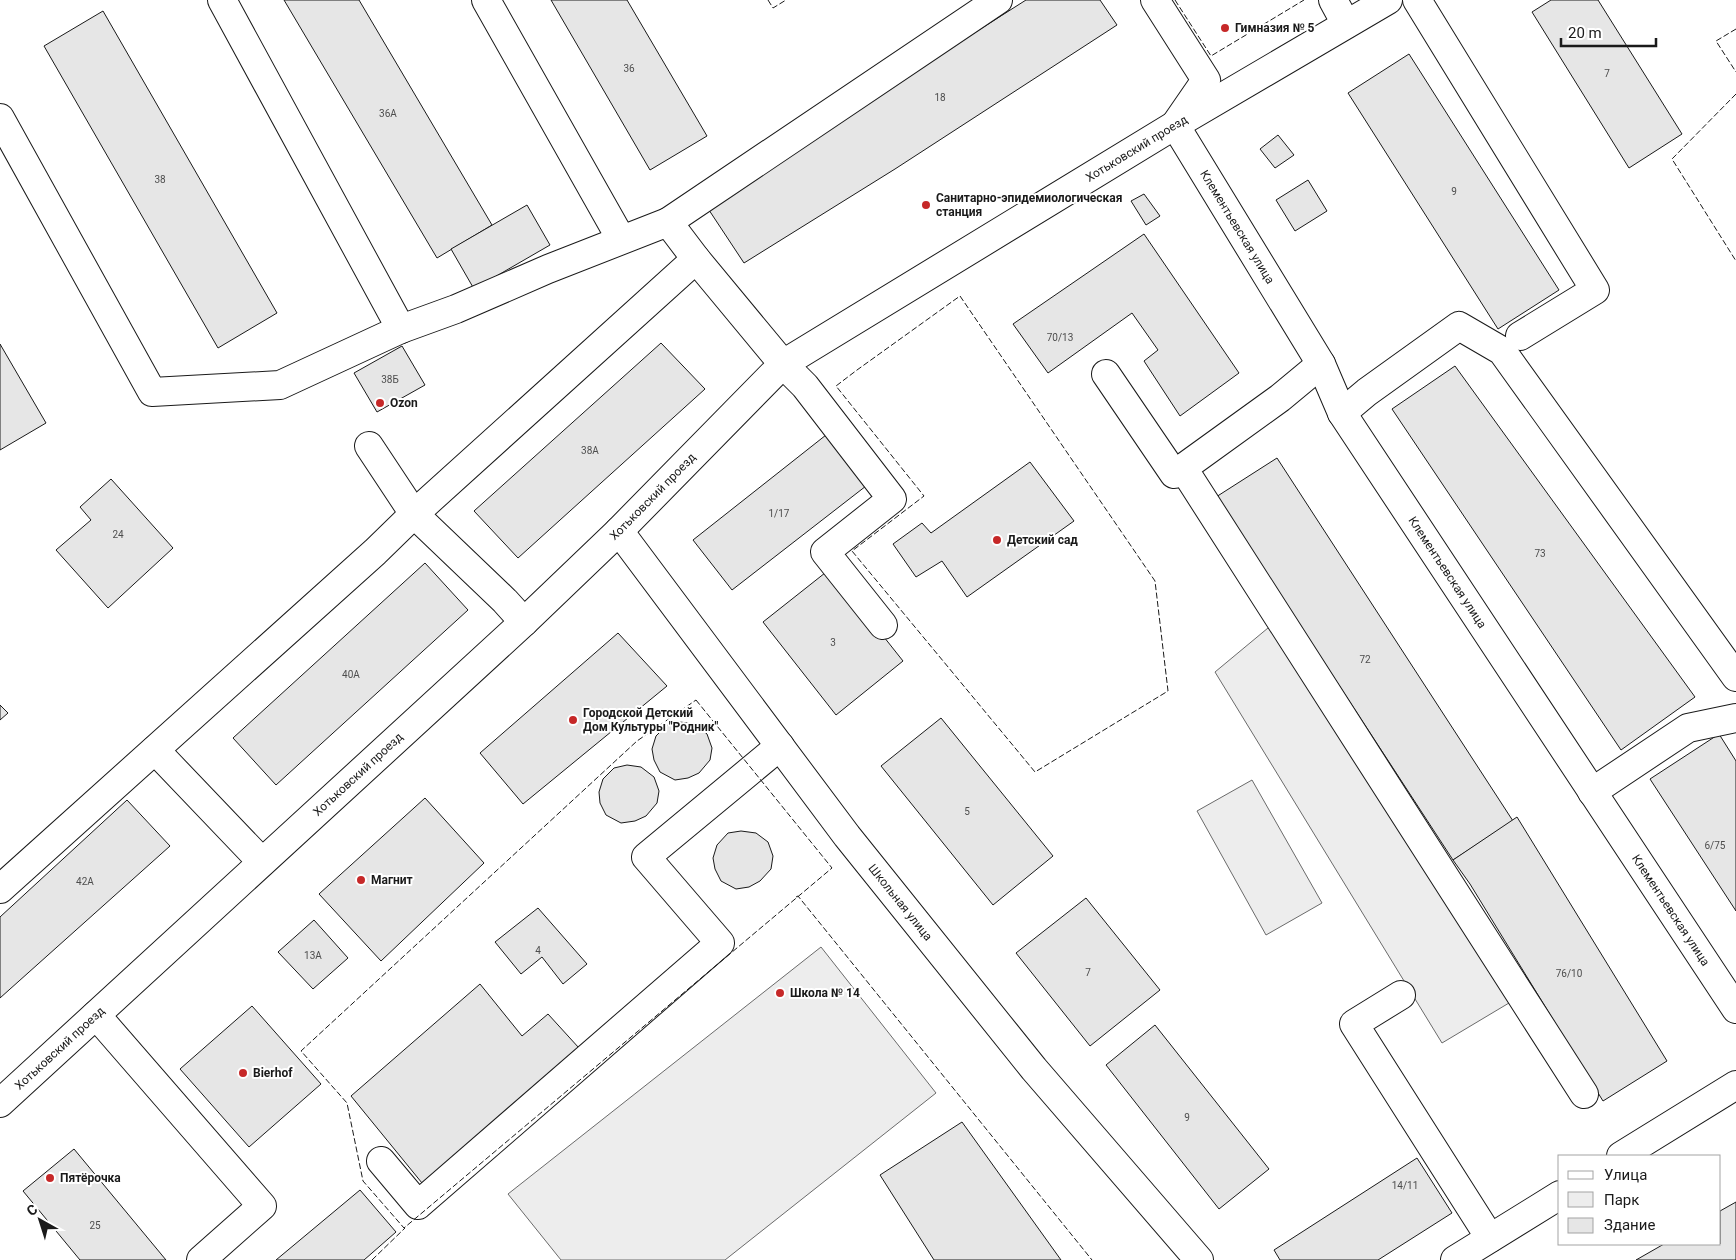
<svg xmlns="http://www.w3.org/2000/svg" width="1736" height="1260" viewBox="0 0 1736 1260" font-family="Roboto,sans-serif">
<rect width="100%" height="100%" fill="#fff"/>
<g fill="#ededed" stroke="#6a6a6a">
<path d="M1274 623 1514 1000 1442 1043 1215 672Z"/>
<path d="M1252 780 1322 903 1266 935 1197 811Z"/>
<path d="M821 947 936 1093 725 1260H561L508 1194Z"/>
</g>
<g fill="#e6e6e6" stroke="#1a1a1a">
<path d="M284 0H359L492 225 437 258Z"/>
<path d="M551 0H627L707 136 650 170Z"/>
<path d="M1026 0H1100L1117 25 895 169 744 263 705 204Z"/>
<path d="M1551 0H1598L1682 134 1629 168 1532 12Z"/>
<path d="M103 11 277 313 218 348 44 46Z"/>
<path d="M1409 54 1559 290 1498 329 1348 93Z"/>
<path d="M1278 135 1294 155 1275 168 1260 149Z"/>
<path d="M1308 180 1327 211 1295 231 1276 200Z"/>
<path d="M1144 194 1160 216 1146 225 1131 201Z"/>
<path d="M527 205 550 245 474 289 451 249Z"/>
<path d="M1144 234 1239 373 1180 416 1144 361 1158 350 1132 313 1048 373 1013 324Z"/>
<path d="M661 343 705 389 518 558 474 511Z"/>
<path d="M0 344 46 423 0 450Z"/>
<path d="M402 346 425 385 377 412 354 373Z"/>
<path d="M1455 366 1695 697 1621 750 1392 409Z"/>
<path d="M826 435 866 486 732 590 693 540Z"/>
<path d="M1277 458 1513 821 1453 860 1216 497Z"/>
<path d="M1030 462 1074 521 967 597 942 561 916 577 893 544 922 523 931 533Z"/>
<path d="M111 479 173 548 108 608 56 550 91 520 80 507Z"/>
<path d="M425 563 468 610 276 785 233 738Z"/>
<path d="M830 569 903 661 836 715 763 622Z"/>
<path d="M618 633 667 686 523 804 480 753Z"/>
<path d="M0 705 8 713 0 720Z"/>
<path d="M941 718 1053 856 993 905 881 766Z"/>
<path d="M680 722 695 724 707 734 712 748 710 760 699 773 688 778 675 780 660 772 654 760 652 749 656 736 667 725Z"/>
<path d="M1719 734 1736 761V911L1650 779Z"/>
<path d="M627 765 641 767 654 777 659 791 657 803 646 816 635 821 621 823 606 815 600 803 599 792 603 779 614 768Z"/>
<path d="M425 798 484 863 381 961 319 894Z"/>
<path d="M127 800 170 846 0 998V917Z"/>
<path d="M1517 817 1667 1061 1603 1101 1470 884 1453 860Z"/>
<path d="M741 831 756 833 768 842 773 856 771 869 760 881 749 887 736 889 721 881 715 869 713 858 717 845 728 833Z"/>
<path d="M1086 898 1160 990 1090 1046 1016 953Z"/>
<path d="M538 908 587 964 563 984 542 957 521 974 495 942Z"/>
<path d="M314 920 348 958 313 989 278 952Z"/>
<path d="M480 984 522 1036 548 1014 579 1048 422 1183 351 1096Z"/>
<path d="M252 1006 321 1084 249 1147 180 1069Z"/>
<path d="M1155 1025 1269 1169 1219 1209 1106 1065Z"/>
<path d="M962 1122 1061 1260H934L880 1175Z"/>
<path d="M74 1149 166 1260H80L23 1191Z"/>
<path d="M1417 1158 1452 1213 1378 1260H1280L1274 1250Z"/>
<path d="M360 1190 396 1232 364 1260H276Z"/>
<path d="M1736 1202V1260H1636L1664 1244H1720V1211Z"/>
</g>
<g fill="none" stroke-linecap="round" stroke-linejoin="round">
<g stroke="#1a1a1a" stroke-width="30">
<g id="minor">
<path d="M222 0 401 329"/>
<path d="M486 0 621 239"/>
<path id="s1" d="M1155 0 1206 80 1175 125 1321 364 1342 413 1736 1009"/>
<path d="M1333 0 1346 24"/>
<path d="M1417 0 1595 290 1520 336"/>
<path d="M0 118 152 392 280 385 401 329 456 309 548 269 668 222 696 259 783 364 805 386 892 499 825 552 883 625"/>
<path d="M668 222 998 0"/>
<path d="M1321 364 1280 398 1183 468 1584 1094"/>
<path d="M1106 374 1174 474 1183 468"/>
<path d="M1342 413 1367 392 1459 326 1502 351 1736 677"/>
<path d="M369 446 414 514 505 601 524 622"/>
<path id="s2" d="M619 531 847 836 1034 1069 1199 1260"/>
<path d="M155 750 262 862"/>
<path d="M1592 792 1688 728 1736 718"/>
<path d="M0 889 375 552 414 514 696 259"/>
<path d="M1401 995 1354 1024 1490 1238"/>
<path d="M96 1015 262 1206 201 1260"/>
<path d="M381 1161 418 1205 720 943 646 857 780 746"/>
</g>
</g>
<g stroke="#1a1a1a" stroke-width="30">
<g id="major">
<path id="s3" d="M0 1103 524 622 619 531 783 364 1175 125 1388 0"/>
<path d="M1621 1156 1736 1085"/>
<path d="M1455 1260 1560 1195"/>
</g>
</g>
<use href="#minor" stroke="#fff" stroke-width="28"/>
<use href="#major" stroke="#fff" stroke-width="28"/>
<g stroke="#1a1a1a" stroke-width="1" stroke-dasharray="6 2.5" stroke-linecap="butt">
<path d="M768 0 773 8 786 0"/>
<path d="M1175 0 1211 56 1304 0"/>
<path d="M1736 29 1716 41 1736 72"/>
<path d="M1736 94 1672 159 1736 261"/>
<path d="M960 296 1155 581 1168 691 1035 772 852 551 924 496 836 386 857 370Z"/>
<path d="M696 700 832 868 404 1228 363 1181 347 1103 301 1051 637 741Z"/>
<path d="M796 897 798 896 1092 1260"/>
<path d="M372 1260 405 1228"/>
</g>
</g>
<g fill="#c62828" stroke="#fff" stroke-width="2">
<circle cx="1225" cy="28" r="5"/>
<circle cx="926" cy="205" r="5"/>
<circle cx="380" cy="403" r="5"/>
<circle cx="997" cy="540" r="5"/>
<circle cx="573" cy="720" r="5"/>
<circle cx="361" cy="880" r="5"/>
<circle cx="780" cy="993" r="5"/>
<circle cx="243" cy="1073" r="5"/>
<circle cx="50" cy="1178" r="5"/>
</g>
<g text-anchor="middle" stroke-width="4" stroke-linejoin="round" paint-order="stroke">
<g font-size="10" fill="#4d4d4d">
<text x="629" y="72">36</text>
<text x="1607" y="77">7</text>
<text x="940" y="101">18</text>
<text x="388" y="117">36А</text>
<text x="160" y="183">38</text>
<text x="1454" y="195">9</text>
<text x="1060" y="341">70/13</text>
<text x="390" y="383">38Б</text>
<text x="590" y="454">38А</text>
<text x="779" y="517">1/17</text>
<text x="118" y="538">24</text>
<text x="1540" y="557">73</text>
<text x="833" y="646">3</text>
<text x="1365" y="663">72</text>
<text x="351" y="678">40А</text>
<text x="967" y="815">5</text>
<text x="1715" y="849">6/75</text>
<text x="85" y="885">42А</text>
<text x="538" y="954">4</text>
<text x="313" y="959">13А</text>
<text x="1088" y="976">7</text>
<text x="1569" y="977">76/10</text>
<text x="1187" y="1121">9</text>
<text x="1405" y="1189">14/11</text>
<text x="95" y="1229">25</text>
</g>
<g font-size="12" font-weight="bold" fill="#1a1a1a" stroke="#fff" text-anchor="start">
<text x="1235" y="32">Гимназия № 5</text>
<text x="936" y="202">Санитарно-эпидемиологическая<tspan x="936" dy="14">станция</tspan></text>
<text x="390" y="407">Ozon</text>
<text x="1007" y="544">Детский сад</text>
<text x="583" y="717">Городской Детский<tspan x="583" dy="14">Дом Культуры "Родник"</tspan></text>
<text x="371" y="884">Магнит</text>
<text x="790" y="997">Школа № 14</text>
<text x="253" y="1077">Bierhof</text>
<text x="60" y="1182">Пятёрочка</text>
</g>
<g font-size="12" fill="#1a1a1a" stroke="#fff">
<text dy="4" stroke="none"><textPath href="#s3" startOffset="1491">Хотьковский проезд</textPath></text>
<text dy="4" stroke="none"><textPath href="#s1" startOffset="269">Клементьевская улица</textPath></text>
<text dy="4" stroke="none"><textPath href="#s3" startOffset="891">Хотьковский проезд</textPath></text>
<text dy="4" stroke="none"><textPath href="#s1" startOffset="674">Клементьевская улица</textPath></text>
<text dy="4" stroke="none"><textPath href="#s3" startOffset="486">Хотьковский проезд</textPath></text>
<text dy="4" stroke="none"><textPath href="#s2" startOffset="466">Школьная улица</textPath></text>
<text dy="4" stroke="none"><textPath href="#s1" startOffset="1079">Клементьевская улица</textPath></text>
<text dy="4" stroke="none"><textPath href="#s3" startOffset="81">Хотьковский проезд</textPath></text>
</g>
</g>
<rect x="1558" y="1155" width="162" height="90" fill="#ffffff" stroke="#a3a3a3"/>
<rect x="1568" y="1171" width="25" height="8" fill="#ffffff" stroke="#a3a3a3"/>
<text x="1604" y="1180" font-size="15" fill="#1a1a1a">Улица</text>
<rect x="1568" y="1192" width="25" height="15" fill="#ededed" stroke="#a3a3a3"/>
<text x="1604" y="1205" font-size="15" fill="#1a1a1a">Парк</text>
<rect x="1568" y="1218" width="25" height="15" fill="#e6e6e6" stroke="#a3a3a3"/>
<text x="1604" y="1230" font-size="15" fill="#1a1a1a">Здание</text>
<g transform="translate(40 1220) rotate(321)" stroke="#ffffff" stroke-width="4" paint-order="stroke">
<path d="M0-4L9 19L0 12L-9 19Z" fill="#1a1a1a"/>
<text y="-8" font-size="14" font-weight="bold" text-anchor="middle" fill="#1a1a1a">С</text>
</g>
<path d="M1561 38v8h95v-8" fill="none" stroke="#1a1a1a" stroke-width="2.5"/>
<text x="1568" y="38" font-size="15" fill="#1a1a1a" stroke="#ffffff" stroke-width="4" paint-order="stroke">20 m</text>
</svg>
